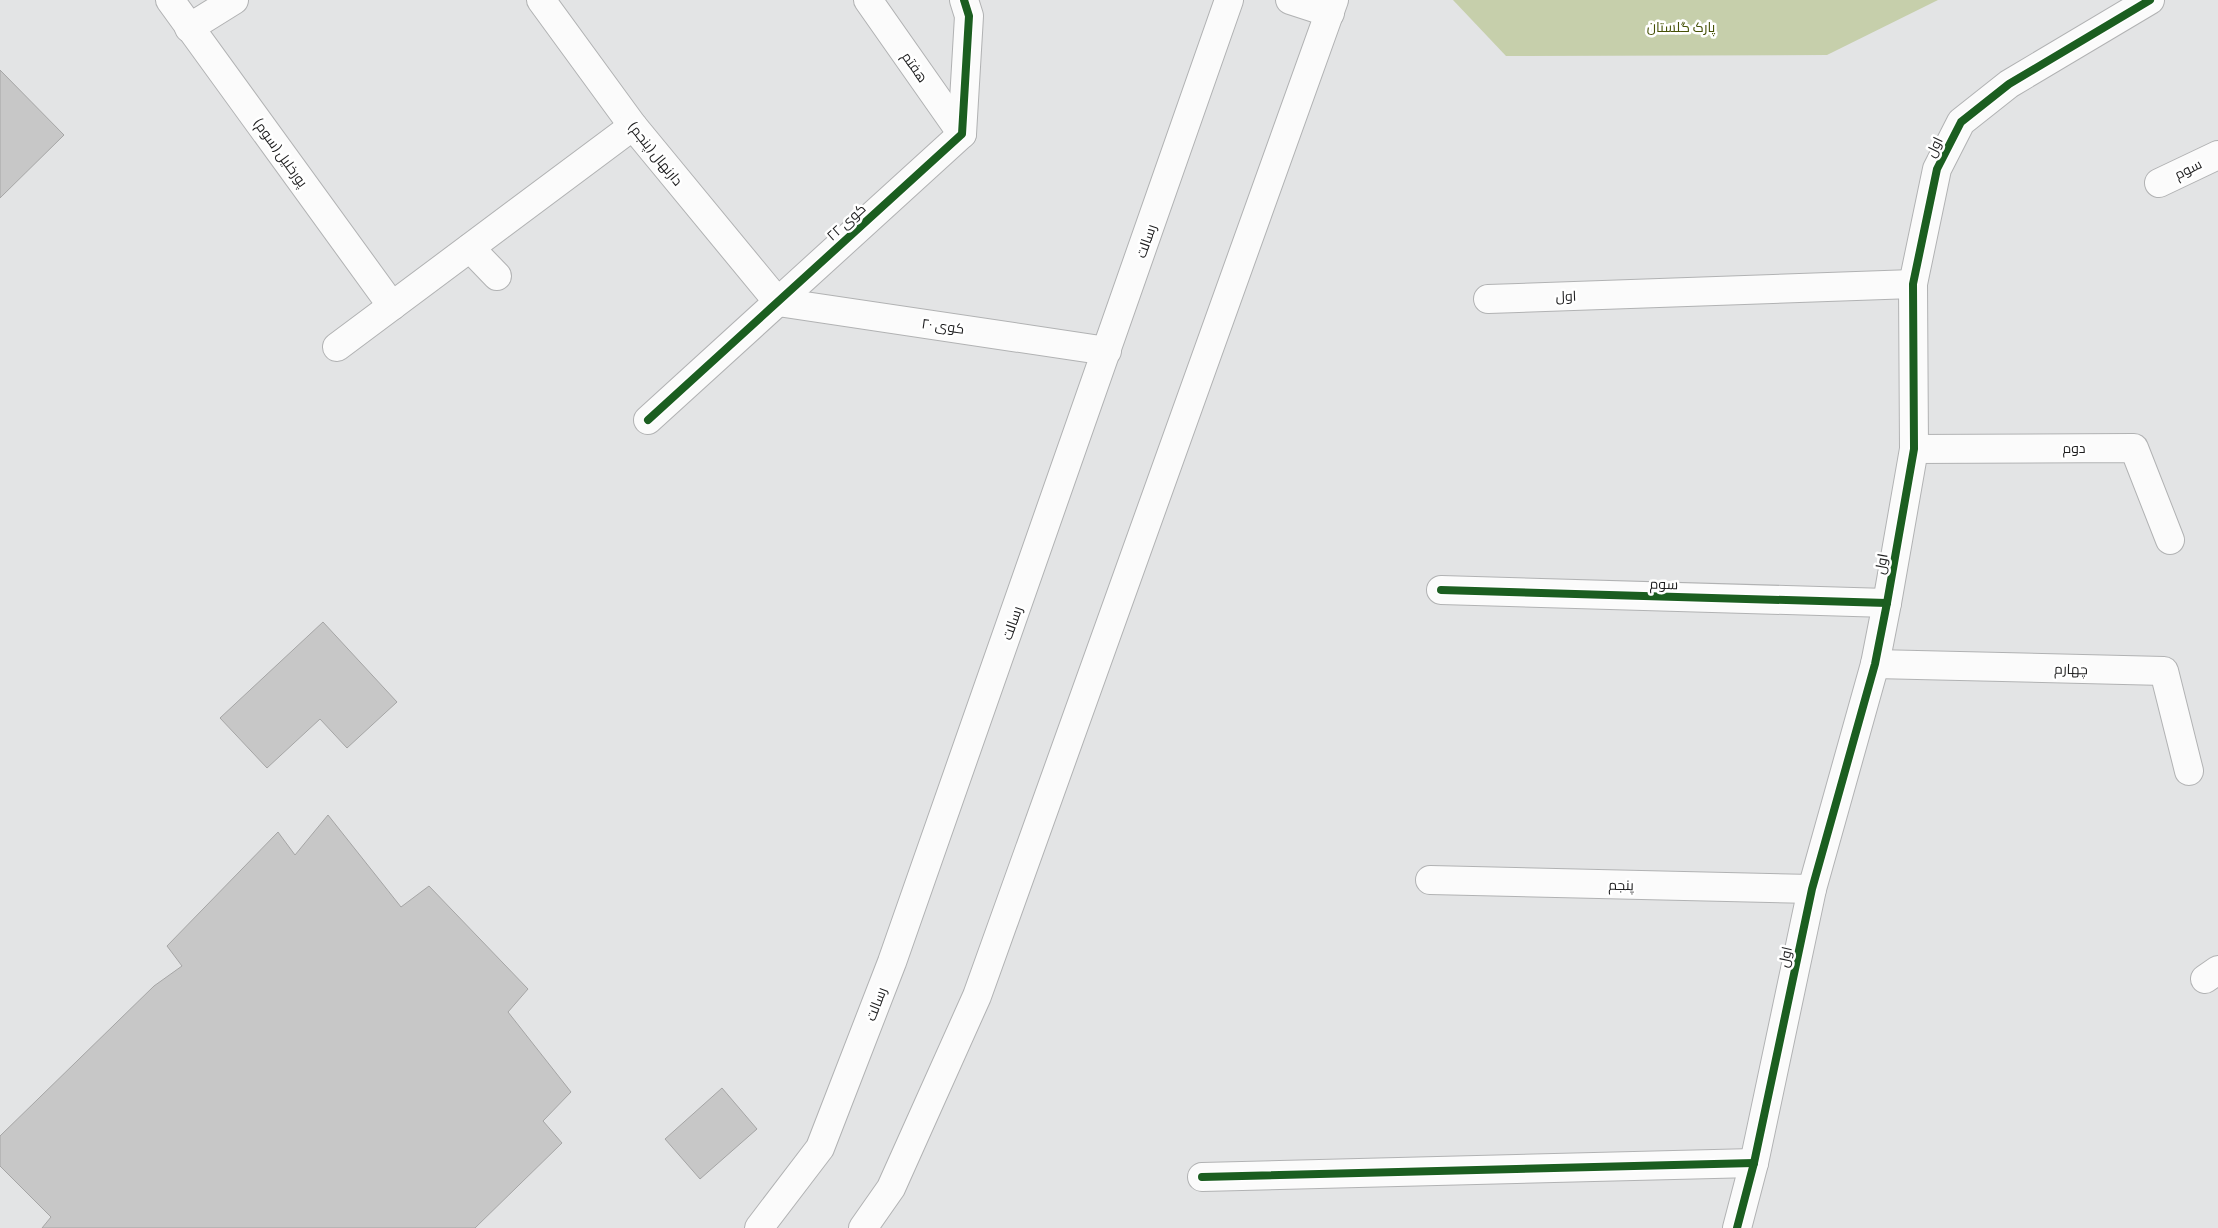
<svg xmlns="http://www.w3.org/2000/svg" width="2218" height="1228" viewBox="0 0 2218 1228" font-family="Barlow,Cairo,sans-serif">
<rect width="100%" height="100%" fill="#e3e4e5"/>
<path fill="#c6cfab" d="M1453 0H1938L1827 55 1506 56Z"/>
<g fill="#c7c7c7" stroke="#a5a5a5">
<path d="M0 70 64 135 0 198Z"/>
<path d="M323 622 397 702 347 748 320 719 267 768 220 718Z"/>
<path d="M328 815 401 907 429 886 528 989 508 1012 571 1092 543 1121 562 1143 475 1228H42L51 1217 0 1166V1136L154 986 182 966 167 946 278 832 295 855Z"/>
<path d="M722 1088 757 1129 700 1179 665 1139Z"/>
</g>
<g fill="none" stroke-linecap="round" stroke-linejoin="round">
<g stroke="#b1b2b3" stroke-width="30">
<g id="minor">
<path d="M170 0 392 306"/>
<path d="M541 0 633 126 778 302"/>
<path d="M868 0 962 134"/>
<path d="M189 28 234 0"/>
<path d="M2159 183 2218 155"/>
<path d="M470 248 497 276"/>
<path d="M1488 299 1913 284"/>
<path d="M778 302 1107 351"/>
<path d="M337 347 633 126"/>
<path d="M648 420 962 134 969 16 964 0"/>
<path d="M1914 449 2134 448 2170 540"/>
<path d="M1441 590 1887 603"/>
<path d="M1875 664 2164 671 2189 771"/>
<path d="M1430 880 1812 889"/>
<path d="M2205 979 2218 970"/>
<path d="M1202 1177 1754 1163"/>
<path d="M1737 1228 1754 1163 1812 889 1875 664 1887 603 1914 449 1913 284 1937 169 1961 122 2009 84 2150 0"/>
</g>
</g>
<g stroke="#b1b2b3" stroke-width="30">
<g id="primary">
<path d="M1290 0 1330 13"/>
<path d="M759 1228 820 1148 892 962 1229 0"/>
<path d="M863 1228 891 1188 977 996 1334 0"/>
</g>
</g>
<use href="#minor" stroke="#fbfbfb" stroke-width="28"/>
<use href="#primary" stroke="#fbfbfb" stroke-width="28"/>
<g stroke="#fff" stroke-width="11">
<g id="cycleway">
<path d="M648 420 962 134 969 16 964 0"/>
<path d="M1441 590 1887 603"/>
<path d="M1202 1177 1754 1163"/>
<path d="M1737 1228 1754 1163 1812 889 1875 664 1887 603 1914 449 1913 284 1937 169 1961 122 2009 84 2150 0"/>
</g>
</g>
<use href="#cycleway" stroke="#1b5e20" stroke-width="8"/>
</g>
<g text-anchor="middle" stroke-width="5" stroke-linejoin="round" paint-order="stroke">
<g font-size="14" fill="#465106" stroke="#fff">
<text x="1681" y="32">پارک گلستان</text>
</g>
<g font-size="14" fill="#1d1d1e" stroke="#fff">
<text transform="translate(915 67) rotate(55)" y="5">هفتم</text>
<text transform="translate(1934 147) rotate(-64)" y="5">اول</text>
<text transform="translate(281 153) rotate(54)" y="5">پورخلیل (سوم)</text>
<text transform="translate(656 154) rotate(51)" y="5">دارنهال (پنجم)</text>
<text transform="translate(2188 169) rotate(-26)" y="5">سوم</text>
<text transform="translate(846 222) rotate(-42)" y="5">کوی ۲۲</text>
<text transform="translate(1146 241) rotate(-71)" y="5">رسالت</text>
<text transform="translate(1566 296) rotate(-2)" y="5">اول</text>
<text transform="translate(943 326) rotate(8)" y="5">کوی ۲۰</text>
<text x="2074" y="453">دوم</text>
<text transform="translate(1881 564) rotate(-80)" y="5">اول</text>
<text transform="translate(1664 584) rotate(2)" y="5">سوم</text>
<text transform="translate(1012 623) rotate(-71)" y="5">رسالت</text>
<text transform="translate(2071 669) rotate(1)" y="5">چهارم</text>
<text transform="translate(1621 885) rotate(1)" y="5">پنجم</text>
<text transform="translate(1785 957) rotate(-78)" y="5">اول</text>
<text transform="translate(876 1004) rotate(-69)" y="5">رسالت</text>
</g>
</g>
</svg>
